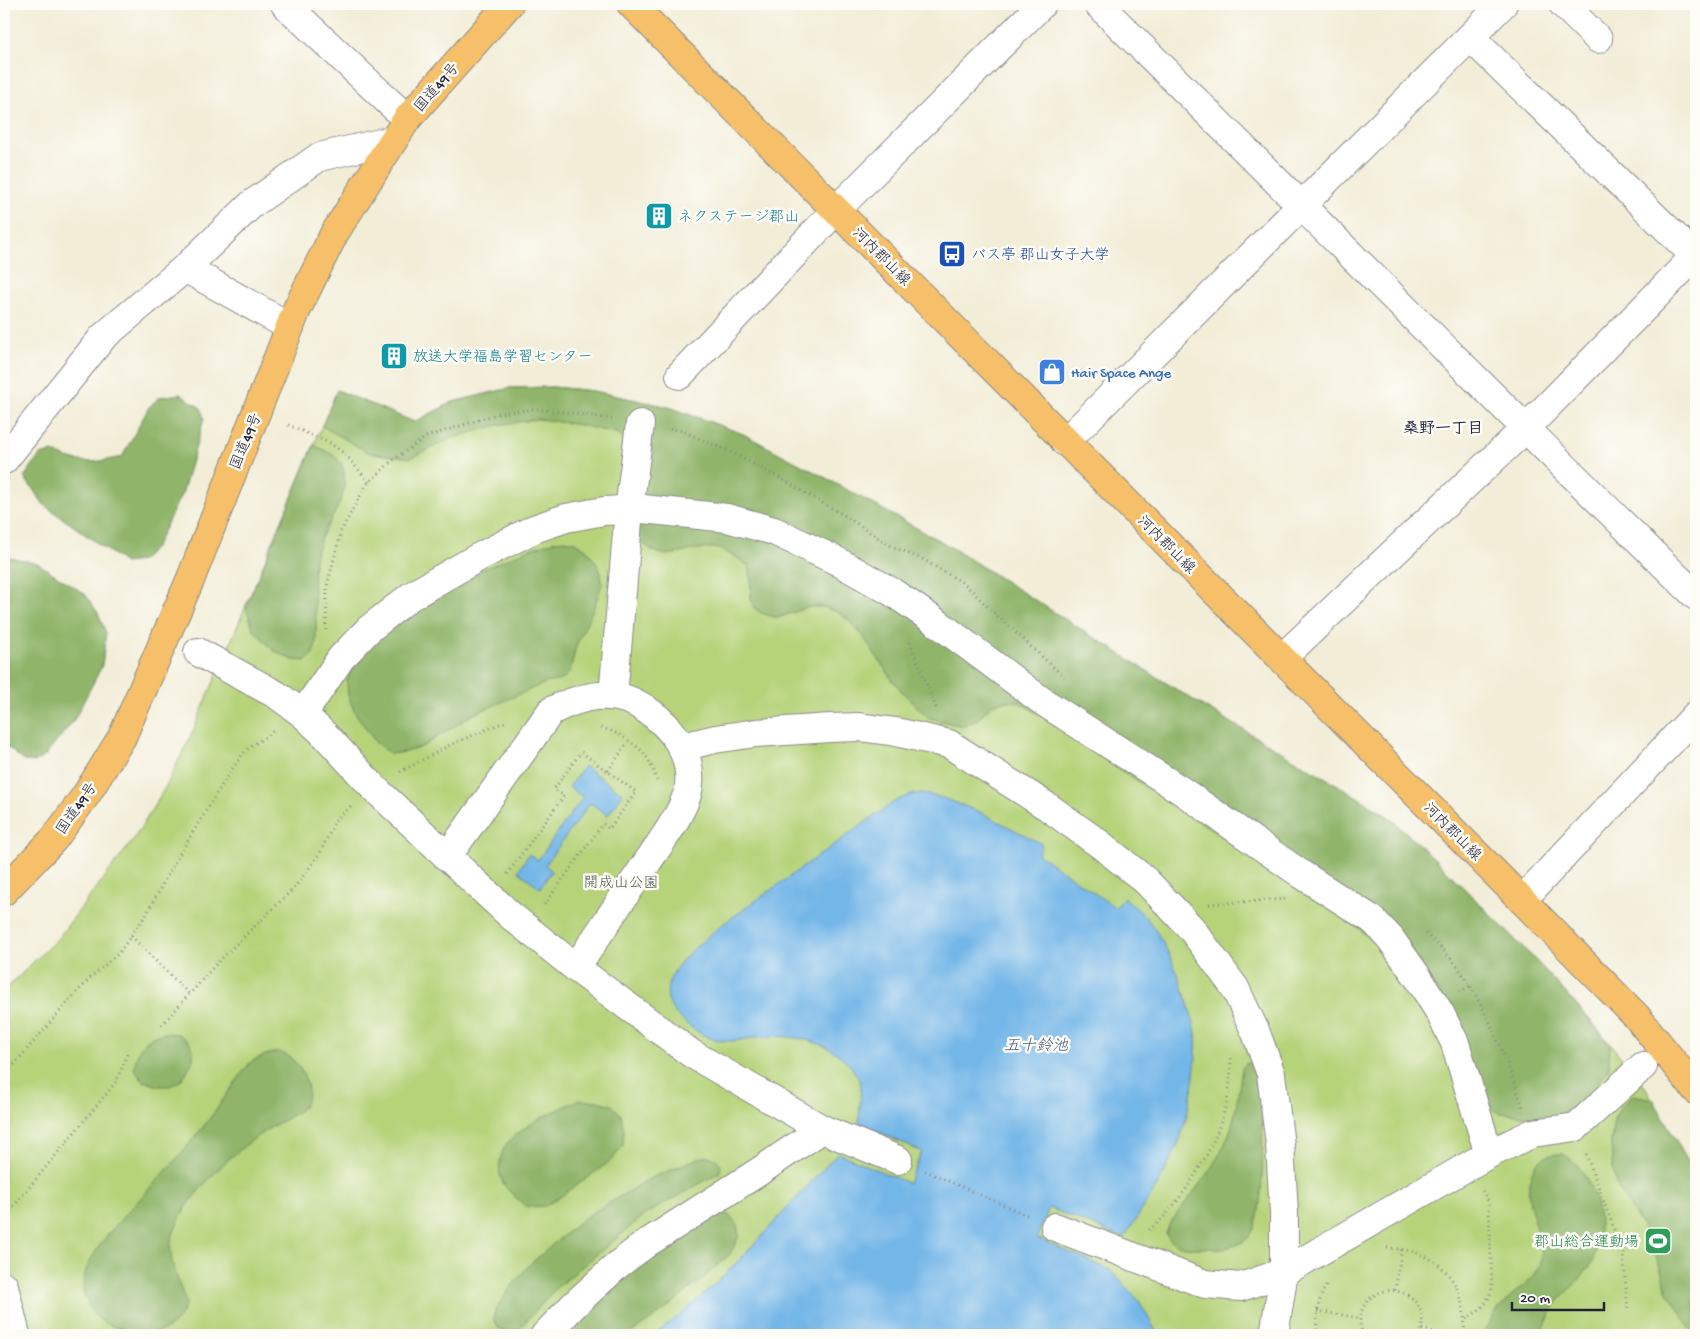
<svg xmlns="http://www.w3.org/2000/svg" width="1700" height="1339" viewBox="0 0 1700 1339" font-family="'Gochi Hand','Klee One',sans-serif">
<rect width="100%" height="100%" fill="#fdfcf7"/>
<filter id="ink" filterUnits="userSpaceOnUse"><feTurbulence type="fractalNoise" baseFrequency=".02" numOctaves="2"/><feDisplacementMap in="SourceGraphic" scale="10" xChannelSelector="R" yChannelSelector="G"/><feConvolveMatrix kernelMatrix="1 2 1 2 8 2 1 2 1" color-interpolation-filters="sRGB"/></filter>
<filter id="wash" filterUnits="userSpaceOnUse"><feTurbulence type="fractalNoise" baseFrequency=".0096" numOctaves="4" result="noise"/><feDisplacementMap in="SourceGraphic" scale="20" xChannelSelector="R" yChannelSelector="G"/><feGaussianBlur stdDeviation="1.12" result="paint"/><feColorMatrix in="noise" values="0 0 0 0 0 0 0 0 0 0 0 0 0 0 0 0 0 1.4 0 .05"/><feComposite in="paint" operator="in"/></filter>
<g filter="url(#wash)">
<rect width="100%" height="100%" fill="#f2edd7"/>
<path fill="#b6d37a" stroke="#6c7a5a" d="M553 387 593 391 669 407 743 434 822 476 949 546 1201 705 1348 791 1389 817 1440 864 1544 969 1598 1029 1646 1088 1696 1176V1335H4V991L58 938 134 839 166 786 193 731 337 390 414 422 453 402 510 388Z"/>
<g fill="#90b56a" stroke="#596c52">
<path d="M553 387 593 391 669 407 743 434 822 476 949 546 1201 705 1348 791 1389 817 1440 864 1544 969 1610 1044 1609 1067 1595 1088 1577 1105 1559 1116 1546 1117H1528L1496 1112 1467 1089 1430 1015 1407 977 1374 941 1336 911 1113 765 1064 730 1019 702 1004 701 993 704 976 721 962 726 929 718 906 696 893 681 863 636 848 620 839 613 823 607H808L778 618 761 613 752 606C749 593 753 580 749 566 737 558 721 546 706 548 672 551 669 566 637 539L628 443 623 437 616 433 579 425 539 419 498 425 452 438 411 458 369 453 322 426 337 390 414 422 453 402 510 388Z"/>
<path d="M180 394 201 408 204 419 183 491 155 548 141 561 125 563 44 505 24 477 40 455 53 452C80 465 94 463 122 457L149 407 160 397Z"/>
<path d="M314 445C324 451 339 455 343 468 350 494 333 514 322 536 318 545 315 555 314 565 311 584 321 642 313 653 312 656 308 659 305 661L293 660 273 650 253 629 246 606Z"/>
<path d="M565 540 575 542 586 549 596 562 601 573 602 584 594 607 576 646 570 672 562 680 545 683 472 715 422 747 405 752 391 754 376 743 354 711 348 695 347 681 354 664 367 647 413 612 479 571 527 550 555 541Z"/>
<path d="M4 556 37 563 85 594 98 613 106 633 102 666 74 720 45 756 35 762 24 761 4 744Z"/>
<path d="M164 1033 178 1034 189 1042 193 1050V1060L185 1075 180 1081 170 1086H159L143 1081 134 1069C138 1047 142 1039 164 1033Z"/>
<path d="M278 1052C281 1053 285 1054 288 1056 302 1066 317 1093 301 1109 292 1117 273 1125 262 1133 229 1156 183 1198 172 1238 166 1258 181 1285 186 1304 182 1314 177 1323 168 1328 153 1338 113 1330 99 1319 90 1312 83 1298 83 1286 83 1253 132 1208 153 1185 167 1170 180 1155 193 1139 208 1122 221 1103 234 1084 239 1078 244 1069 250 1063 259 1056 267 1054 278 1052Z"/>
<path d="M1247 1063C1257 1064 1258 1074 1259 1083 1263 1111 1267 1214 1251 1234 1240 1249 1220 1249 1202 1248 1187 1248 1174 1248 1166 1234L1169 1225C1191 1193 1221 1163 1232 1125 1237 1106 1239 1087 1242 1068Z"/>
<path d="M1633 1095 1653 1099 1696 1176V1335L1688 1325 1668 1292 1652 1243 1616 1184 1612 1162 1611 1141 1614 1119 1622 1105Z"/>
<path d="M578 1100 597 1101 612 1105 621 1115 624 1130 623 1145 612 1160 560 1197 545 1206 527 1207C518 1199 505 1190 501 1178 497 1168 501 1150 508 1142 524 1124 556 1111 578 1100Z"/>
<path d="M1563 1154C1568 1157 1574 1161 1578 1166 1599 1193 1606 1232 1591 1264 1585 1276 1568 1290 1559 1301 1551 1310 1546 1324 1541 1335H1482C1488 1323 1496 1311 1506 1301 1517 1289 1538 1278 1541 1261 1546 1231 1517 1201 1534 1168 1537 1162 1541 1158 1548 1156 1552 1154 1558 1154 1563 1154Z"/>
<path d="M709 1156 717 1160 721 1165 720 1172 646 1214 556 1288 519 1329 508 1333 499 1329 494 1320V1315L496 1309 510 1288 529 1265 584 1218 649 1179 699 1158Z"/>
<path d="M727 1214 737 1223 739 1236 730 1254 694 1286 658 1315 628 1335H560C606 1288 660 1251 715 1215Z"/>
</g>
<g fill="#73b6e8" stroke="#4a6c92">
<path d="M584 766 623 794 608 815 590 803 545 865 552 871 540 888 518 871 529 854 538 860 583 797 569 787Z"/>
<path d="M921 793 943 798 980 812 1042 844 1038 854 1116 908 1124 897C1132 905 1142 912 1149 921 1169 948 1182 982 1191 1014 1193 1020 1195 1027 1196 1033 1198 1065 1189 1119 1176 1149 1162 1180 1143 1209 1124 1238L1049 1208 1037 1238 1110 1270 1139 1301 1158 1335H654C724 1285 779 1215 838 1153L908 1183 922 1152 859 1123C859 1113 862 1089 860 1081 859 1078 855 1074 854 1071 833 1040 793 1034 758 1037 745 1039 731 1043 717 1040 703 1037 691 1028 681 1019 642 984 696 947 723 924L894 802 909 795Z"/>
</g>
</g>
<g filter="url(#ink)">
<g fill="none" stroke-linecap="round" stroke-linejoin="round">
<g stroke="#8a8889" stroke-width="30">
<g id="minor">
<path d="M285 4 407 119"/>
<path d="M1098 4C1298 201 1495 400 1696 596"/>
<path d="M1563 4 1598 39"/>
<path d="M1470 37 1695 256"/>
<path d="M185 268 290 327"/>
<path d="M680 375 836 210 1042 4"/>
<path d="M1065 442 1503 4"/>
<path d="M4 460 103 337 185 268 252 204 319 157 393 140"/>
<path d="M198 652 277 695 303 714 327 737 373 787 510 915 576 968 692 1054 822 1129 898 1160"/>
<path d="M1282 658 1525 429 1696 255"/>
<path d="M613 696 629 510 640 424"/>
<path d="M303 714 341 658 369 629 411 596 477 558 534 529 566 518 604 511 643 509 727 518 774 531 837 561 892 592 936 622 1042 701 1182 791 1301 874 1373 920 1390 938 1419 979 1440 1013 1455 1043 1489 1154"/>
<path d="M682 747 715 739 756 733 830 728 859 727 896 732 949 744 1048 807 1101 845 1145 880 1191 928 1235 988 1256 1033 1271 1074 1280 1145 1284 1213V1272L1274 1335"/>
<path d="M447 857 551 711C583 695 616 687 647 710 672 727 692 753 689 785 687 808 659 845 646 864 622 899 599 933 576 968"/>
<path d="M1522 900 1696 715"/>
<path d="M1055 1227 1205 1284 1241 1287 1284 1272 1489 1154 1533 1133 1576 1127 1643 1066"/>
<path d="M4 1286 16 1335"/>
<path d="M545 1335 575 1304 620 1263 647 1243 760 1171 822 1129"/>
</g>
</g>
<g stroke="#8a8889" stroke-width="30">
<path id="major" d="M631 4 1522 900 1637 1017 1696 1090"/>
</g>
<g stroke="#8a8889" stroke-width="30">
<path id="highway" d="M4 891 54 839 86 795 122 737 191 578 297 309 334 234 407 119 509 4"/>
</g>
<g stroke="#8a8889" stroke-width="3" stroke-dasharray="1 4" stroke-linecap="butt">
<path d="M288 425 330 443 345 454 369 482"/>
<path d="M670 429 682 431 726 450 780 478 845 516 891 546 922 559 965 584 986 605 1064 677"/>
<path d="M326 630 327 586 341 531 366 485 392 461 426 437 500 413 536 409 586 415 612 419"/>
<path d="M910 642 937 710"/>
<path d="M601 728C615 730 632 742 643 752 649 759 655 772 657 781"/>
<path d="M608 771 628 742"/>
<path d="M400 772 452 744 507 721"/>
<path d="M507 874 564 796 554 789 581 752 636 792 609 829 603 824 544 905"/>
<path d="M1209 904 1285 899"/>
<path d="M1426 933C1435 942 1445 951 1453 961 1486 1003 1505 1057 1523 1107"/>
<path d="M131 936 189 994"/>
<path d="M1460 992 1470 986"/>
<path d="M162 1025 218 962 294 888 319 855 336 819 352 805"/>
<path d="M4 1076 68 1002 91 977 118 954 146 915 174 863 228 775 245 751 275 730"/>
<path d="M1586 1154 1623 1253 1628 1311"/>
<path d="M925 1171 1029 1216"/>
<path d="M4 1218 116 1082 128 1052"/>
<path d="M1149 1230C1181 1206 1217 1144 1226 1105 1230 1089 1231 1072 1231 1056"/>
<path d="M1387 1248C1440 1249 1468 1284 1464 1335"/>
<path d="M1395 1290 1402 1248"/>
<path d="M1317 1311 1360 1318"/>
<path d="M1466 1319C1481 1309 1487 1306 1492 1288L1489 1202 1482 1190"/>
<path d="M1422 1329 1447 1335"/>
<path d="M1317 1335C1316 1316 1317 1301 1327 1284"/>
<path d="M1363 1335C1360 1328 1359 1320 1361 1313 1374 1273 1435 1290 1420 1335"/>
</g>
<use href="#minor" stroke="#fff" stroke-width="28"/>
<use href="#major" stroke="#f6c06b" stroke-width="28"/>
<use href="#highway" stroke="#f6c06b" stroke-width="28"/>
</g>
</g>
<defs>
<g id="building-square" transform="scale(1.4375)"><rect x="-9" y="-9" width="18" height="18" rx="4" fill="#0f9aa8" stroke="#fdfcf7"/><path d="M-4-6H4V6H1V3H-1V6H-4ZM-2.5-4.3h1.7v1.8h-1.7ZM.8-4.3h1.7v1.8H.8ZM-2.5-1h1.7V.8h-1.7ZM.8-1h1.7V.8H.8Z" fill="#fff"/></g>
<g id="bus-square" transform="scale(1.4375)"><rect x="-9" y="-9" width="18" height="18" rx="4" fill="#1a4fb4" stroke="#fdfcf7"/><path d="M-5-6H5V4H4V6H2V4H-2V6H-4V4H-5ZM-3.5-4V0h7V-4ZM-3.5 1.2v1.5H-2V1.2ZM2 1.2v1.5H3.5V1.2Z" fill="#fff"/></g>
<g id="shop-square" transform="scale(1.4375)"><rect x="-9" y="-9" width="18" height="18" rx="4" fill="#3f7fe0" stroke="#fdfcf7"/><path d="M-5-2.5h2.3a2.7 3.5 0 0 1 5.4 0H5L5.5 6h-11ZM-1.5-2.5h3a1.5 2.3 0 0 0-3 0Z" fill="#fff"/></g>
<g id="stadium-square" transform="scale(1.4375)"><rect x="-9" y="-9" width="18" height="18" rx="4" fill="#2e9e5b" stroke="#fdfcf7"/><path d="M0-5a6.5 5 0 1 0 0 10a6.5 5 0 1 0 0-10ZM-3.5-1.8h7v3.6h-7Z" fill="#fff"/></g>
</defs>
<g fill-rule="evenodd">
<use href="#building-square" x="659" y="216"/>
<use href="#bus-square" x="952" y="254"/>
<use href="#building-square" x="394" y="356"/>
<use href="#shop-square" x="1052" y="372"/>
<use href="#stadium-square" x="1658" y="1241"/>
</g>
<g text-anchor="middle" stroke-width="5" stroke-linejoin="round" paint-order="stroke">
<g font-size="15" fill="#22223b" stroke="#fdfcf7">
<text transform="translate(436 87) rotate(-49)" y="5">国道49号</text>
<text transform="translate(882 256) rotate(45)" y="5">河内郡山線</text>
<text transform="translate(245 441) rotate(-68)" y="5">国道49号</text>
<text transform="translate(1167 544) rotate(45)" y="5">河内郡山線</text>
<text transform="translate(76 808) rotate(-55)" y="5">国道49号</text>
<text transform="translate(1453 831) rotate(45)" y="5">河内郡山線</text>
</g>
<g font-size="15" fill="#0d838f" stroke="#fdfcf7" text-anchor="start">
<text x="678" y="221">ネクステージ郡山</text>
<text x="413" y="361">放送大学福島学習センター</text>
</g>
<g font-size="15" fill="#164399" stroke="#fdfcf7" text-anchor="start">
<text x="971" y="259">バス亭 郡山女子大学</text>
</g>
<g font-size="15" fill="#366cbe" stroke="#fdfcf7" text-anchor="start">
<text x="1071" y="377">Hair Space Ange</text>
</g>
<g font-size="15" fill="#4e574e" stroke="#fdfcf7">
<text x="621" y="887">開成山公園</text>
</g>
<g font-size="15" fill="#27864d" stroke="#fdfcf7" text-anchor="end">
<text x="1639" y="1246">郡山総合運動場</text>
</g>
<g font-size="16" font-weight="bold" fill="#22223b" stroke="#fdfcf7">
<text x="1443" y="433">桑野一丁目</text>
</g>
<g font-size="16" font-style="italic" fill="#425d80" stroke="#fdfcf7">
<text x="1036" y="1050">五十鈴池</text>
</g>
</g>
<rect width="1700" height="1339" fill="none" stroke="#fdfcf7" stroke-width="20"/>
<path d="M1512 1302v8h92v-8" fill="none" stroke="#22223b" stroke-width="2.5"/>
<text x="1520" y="1302" font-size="15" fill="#22223b" stroke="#fdfcf7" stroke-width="4" paint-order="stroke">20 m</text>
</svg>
